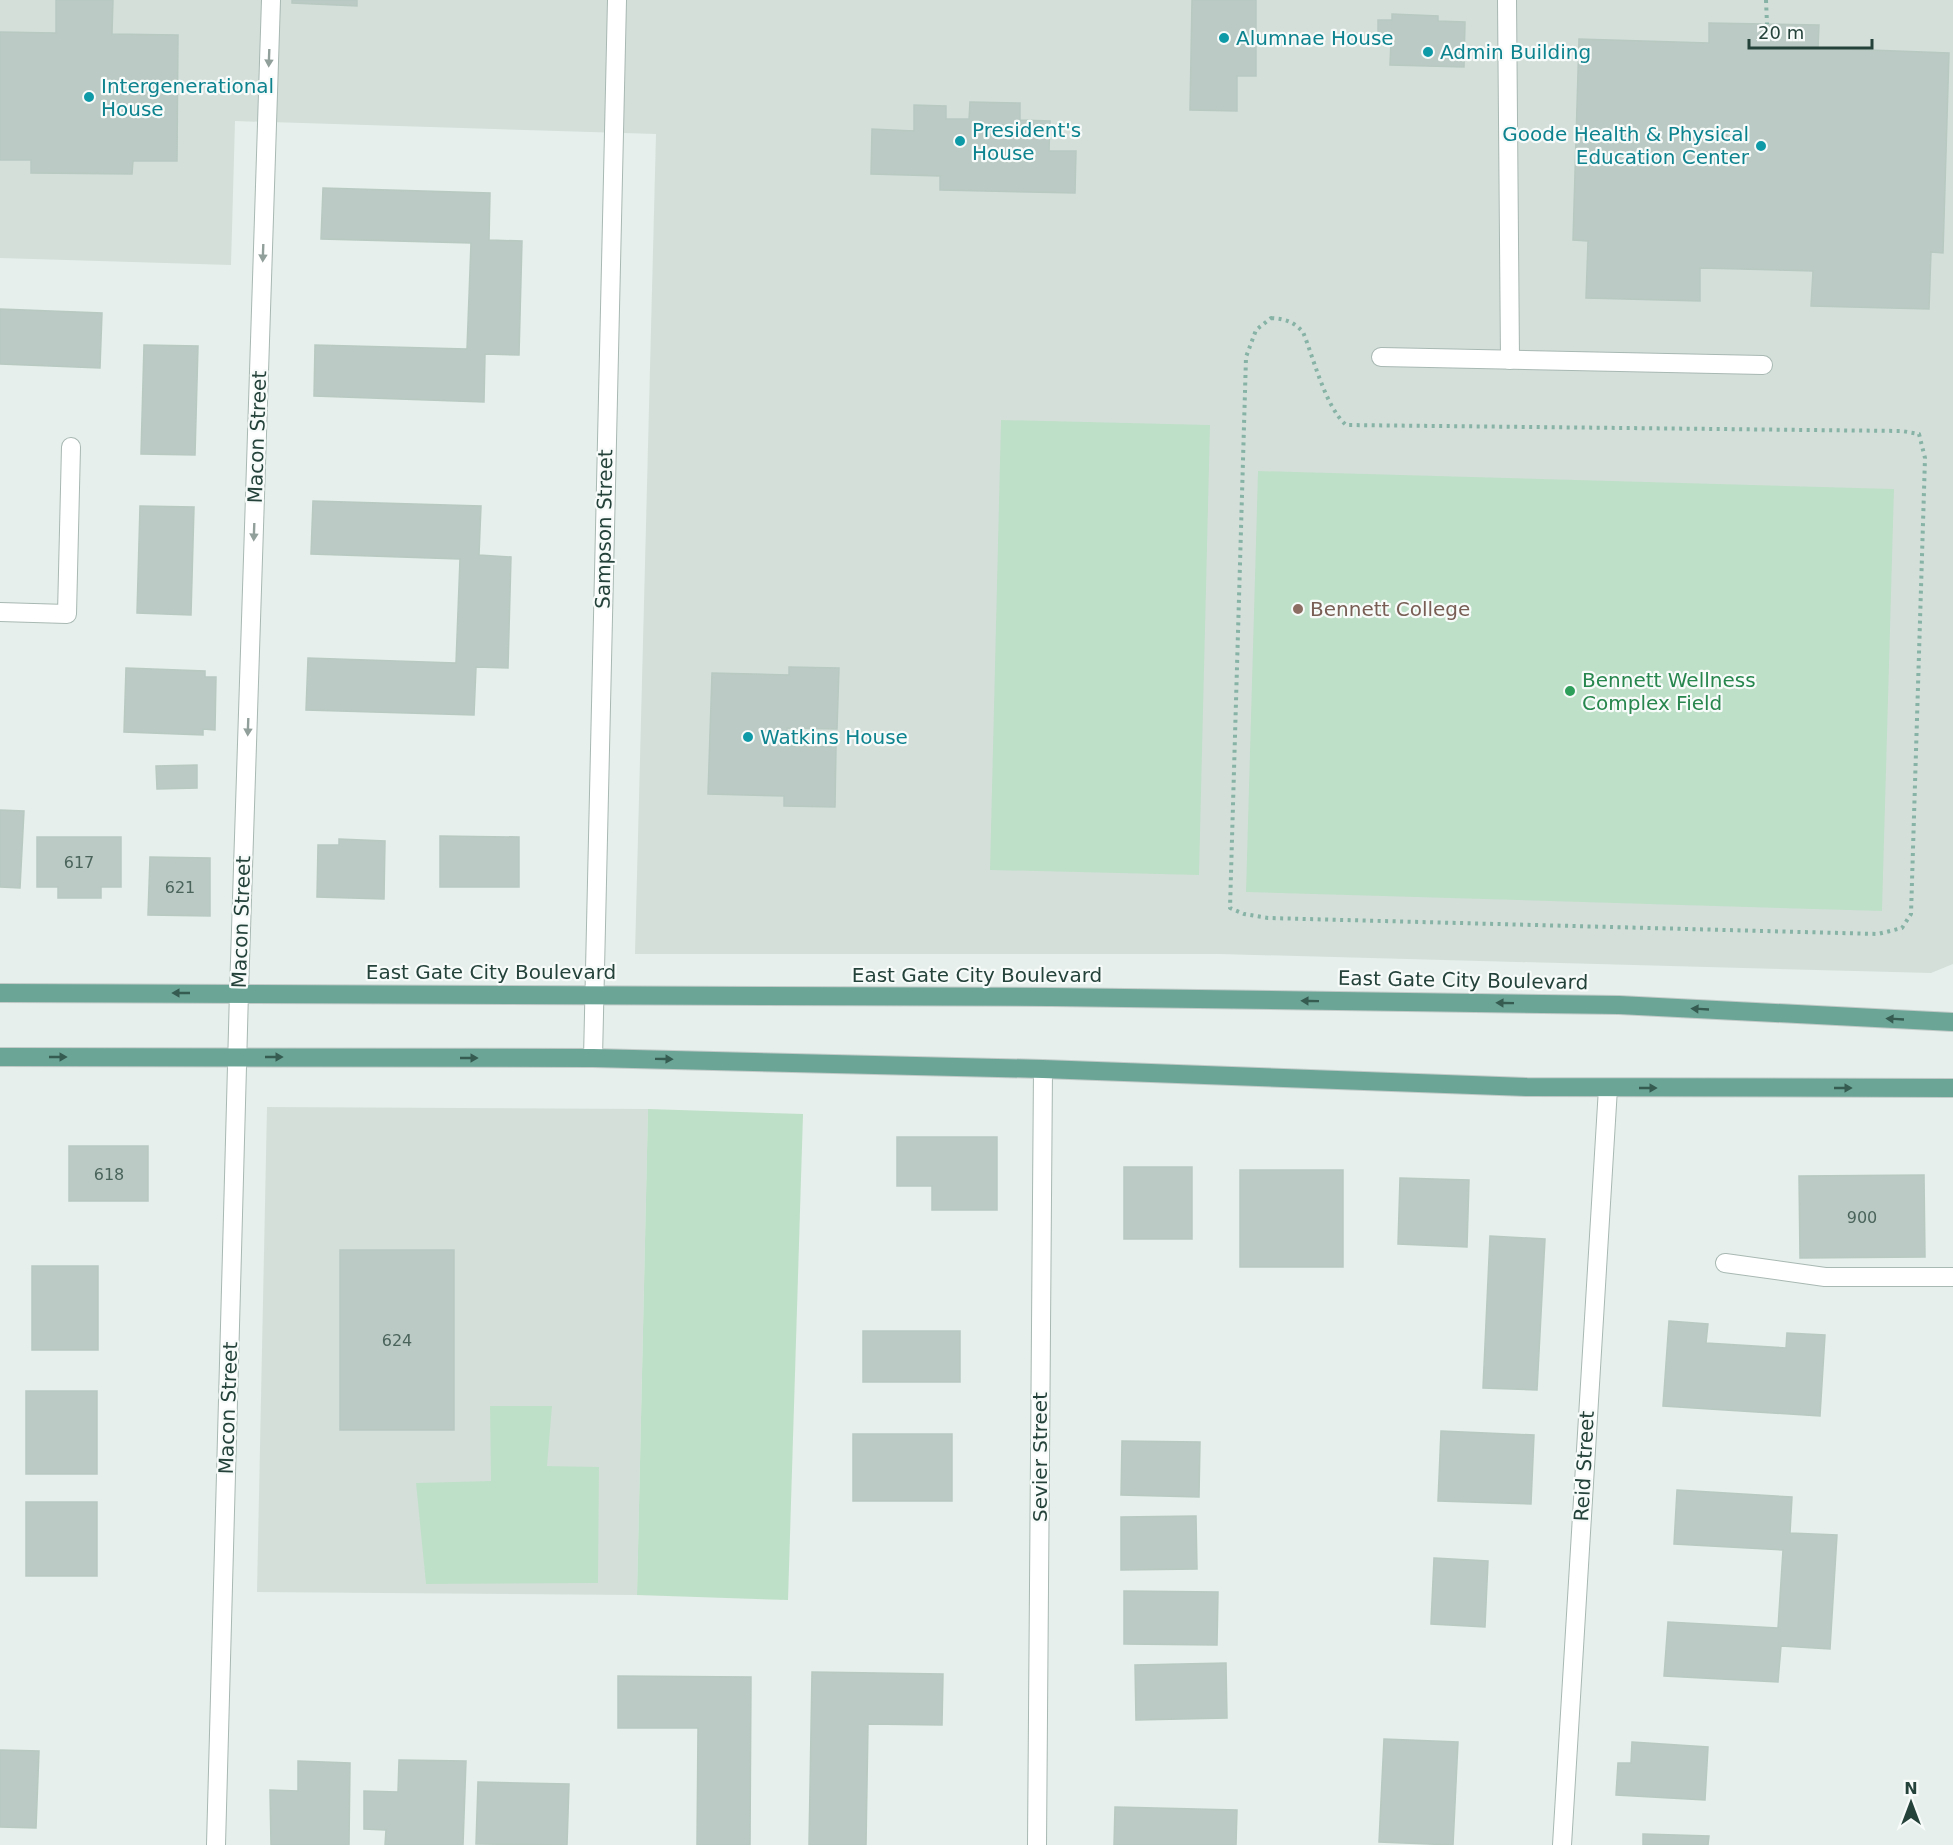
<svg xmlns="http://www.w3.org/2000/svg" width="1953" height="1845" viewBox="0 0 1953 1845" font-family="'DejaVu Sans',sans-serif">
<rect width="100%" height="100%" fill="#e6efeb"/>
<g fill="#d4dfda">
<path d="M0 0H1953V964L1931 973 1220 954H635L656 134 235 121 231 265 0 258Z"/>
<path d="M267 1107 648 1109 637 1595 257 1592Z"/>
</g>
<g fill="#bfe0c8">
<path d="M1001 420 1210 425 1199 875 990 870Z"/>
<path d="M1258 471 1894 489 1882 911 1246 892Z"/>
<path d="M648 1109 803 1114 788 1600 637 1595Z"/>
<path d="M490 1406H552L547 1466 599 1467 598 1583 426 1584 416 1483 491 1481Z"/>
</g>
<g fill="#bbcac4" stroke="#b8c9c2" stroke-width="1.5">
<path d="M56 0H113L112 34 178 35 177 161H133L132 174 31 173V160H0V32L56 33Z"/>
<path d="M292 0H357V6L292 3Z"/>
<path d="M1192 0H1256V76H1237V111L1190 110Z"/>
<path d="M1392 14 1438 16V21L1465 22 1464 67 1390 65 1391 40H1378V20H1392Z"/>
<path d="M1709 23 1819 25 1818 48 1949 53 1943 253 1931 252 1929 309 1811 306 1813 271 1700 268V301L1586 298 1588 241 1573 240 1579 39 1709 43Z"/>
<path d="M970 102 1020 103V120L1050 121 1049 151H1076L1075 193 940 190V176L871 174 872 129 914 131V105L946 106V119H969Z"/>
<path d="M323 188 490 193 489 240 522 241 519 355 485 354 484 402 314 396 315 345 467 349 471 243 321 239Z"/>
<path d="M0 309 102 313 100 368 0 364Z"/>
<path d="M144 345 198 346 195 455 141 454Z"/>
<path d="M313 501 481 506 479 555 511 557 508 668 476 667 474 715 306 710 308 658 456 663 460 559 311 554Z"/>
<path d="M140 506 194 507 191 615 137 613Z"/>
<path d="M789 667 839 668 837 729 787 728V746L836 747 835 807 784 806V796L708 794 712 673 789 675Z"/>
<path d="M126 668 205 671V677H216L215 730 203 729V735L124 732Z"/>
<path d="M197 765V788L157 789 156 766Z"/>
<path d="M0 810 24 811 20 888 0 887Z"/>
<path d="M440 836 519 837V887H440Z"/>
<path d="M37 837H121V887H101V898H58V887H37Z"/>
<path d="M339 839 385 841 384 899 317 897 318 845H339Z"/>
<path d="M150 857 210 858V916L148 915Z"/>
<path d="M897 1137H997V1210H932V1186H897Z"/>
<rect x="69" y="1146" width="79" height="55"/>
<rect x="1124" y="1167" width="68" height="72"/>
<rect x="1240" y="1170" width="103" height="97"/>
<path d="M1924 1175 1925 1257 1800 1258 1799 1176Z"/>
<path d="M1400 1178 1469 1180 1467 1247 1398 1244Z"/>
<path d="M1490 1236 1545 1239 1537 1390 1483 1388Z"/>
<rect x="340" y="1250" width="114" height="180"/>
<rect x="32" y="1266" width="66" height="84"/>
<path d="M1669 1321 1708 1324 1706 1343 1786 1348 1787 1333 1825 1335 1820 1416 1663 1406Z"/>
<rect x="863" y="1331" width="97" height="51"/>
<rect x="26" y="1391" width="71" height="83"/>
<path d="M1441 1431 1534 1435 1531 1504 1438 1501Z"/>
<rect x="853" y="1434" width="99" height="67"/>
<path d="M1122 1441 1200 1442 1199 1497 1121 1495Z"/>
<path d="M1677 1490 1792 1497 1790 1533 1837 1535 1830 1649 1781 1646 1778 1682 1664 1676 1668 1622 1778 1628 1783 1550 1674 1544Z"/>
<rect x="26" y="1502" width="71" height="74"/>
<path d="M1196 1516 1197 1569 1121 1570V1517Z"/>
<path d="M1434 1558 1488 1561 1485 1627 1431 1624Z"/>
<path d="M1124 1591 1218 1592 1217 1645 1124 1644Z"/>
<path d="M1226 1663 1227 1718 1136 1720 1135 1665Z"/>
<path d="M812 1672 943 1674 942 1725 868 1724 866 1845H809Z"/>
<path d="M618 1676 751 1677 750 1845H697L698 1728H618Z"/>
<path d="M1384 1739 1458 1742 1453 1845 1379 1842Z"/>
<path d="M1632 1742 1708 1747 1705 1800 1616 1795 1618 1763H1631Z"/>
<path d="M0 1750 39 1751 36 1828 0 1827Z"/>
<path d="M399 1760 466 1761 463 1845H385L386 1830 364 1829V1791L398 1792Z"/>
<path d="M298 1761 350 1763 349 1845H271L270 1790 298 1791Z"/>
<path d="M478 1782 569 1784 567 1845 476 1844Z"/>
<path d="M1115 1807 1237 1810 1236 1845H1114Z"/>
<path d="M1643 1834 1709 1836 1708 1845H1643Z"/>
</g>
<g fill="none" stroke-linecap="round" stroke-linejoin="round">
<g stroke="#a8b8b2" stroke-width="20">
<g id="minor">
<path d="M1507 0 1510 360"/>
<path d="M1381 357 1763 365"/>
<path d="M0 612 67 614 71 447"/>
<path d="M593 1058 617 0"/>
<path d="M1725 1263 1825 1277H1953"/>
<path d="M216 1845 239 992 271 0"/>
<path d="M1037 1845 1043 1069"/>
<path d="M1562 1845 1608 1088"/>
</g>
</g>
<g stroke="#c2cac8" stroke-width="20">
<g id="major">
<path d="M0 993 1051 997 1619 1005 1953 1022"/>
<path d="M0 1057 593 1058 1043 1069 1527 1087 1953 1088"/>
</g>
</g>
<g stroke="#86b3a5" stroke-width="4" stroke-dasharray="3 4.5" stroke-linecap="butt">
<path d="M1766 0 1767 24"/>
<path d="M1271 318C1285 319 1293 321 1303 332 1314 359 1325 406 1346 425L1902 431 1919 434 1925 458 1911 914 1902 928 1878 934 1268 918 1244 914 1230 908 1246 357 1256 330Z"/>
</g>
<use href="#minor" stroke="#fff" stroke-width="18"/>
<use href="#major" stroke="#6aa596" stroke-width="18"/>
</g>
<defs><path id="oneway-solid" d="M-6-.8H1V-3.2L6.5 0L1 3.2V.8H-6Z" transform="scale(1.5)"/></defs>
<g fill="#92a09c">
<use href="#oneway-solid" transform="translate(269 58) rotate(92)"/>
<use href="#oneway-solid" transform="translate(263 253) rotate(92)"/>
<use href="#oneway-solid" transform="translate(254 532) rotate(92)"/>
<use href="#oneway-solid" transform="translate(248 727) rotate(92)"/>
</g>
<g fill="#365b51">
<use href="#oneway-solid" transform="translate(181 993) rotate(180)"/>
<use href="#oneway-solid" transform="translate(1310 1001) rotate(-179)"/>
<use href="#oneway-solid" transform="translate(1505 1003) rotate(-179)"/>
<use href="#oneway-solid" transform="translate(1700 1009) rotate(-177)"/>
<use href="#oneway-solid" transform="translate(1895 1019) rotate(-177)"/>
<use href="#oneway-solid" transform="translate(58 1057)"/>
<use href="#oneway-solid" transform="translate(274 1057)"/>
<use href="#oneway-solid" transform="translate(469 1058)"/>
<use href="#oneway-solid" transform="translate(664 1059) rotate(1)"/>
<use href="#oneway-solid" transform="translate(1648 1088)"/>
<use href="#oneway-solid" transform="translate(1843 1088)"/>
</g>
<g fill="#0f9aa8" stroke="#f7fbf9" stroke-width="2">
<circle cx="1224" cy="38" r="6"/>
<circle cx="1428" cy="52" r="6"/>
<circle cx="89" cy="97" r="6"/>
<circle cx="960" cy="141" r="6"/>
<circle cx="1761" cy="146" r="6"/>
<circle cx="748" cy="737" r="6"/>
</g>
<circle fill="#8d6e63" stroke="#f7fbf9" stroke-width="2" cx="1298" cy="609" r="6"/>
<circle fill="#2e9e5b" stroke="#f7fbf9" stroke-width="2" cx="1570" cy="691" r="6"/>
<g text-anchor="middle" stroke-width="4.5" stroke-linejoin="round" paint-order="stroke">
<g font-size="16" fill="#4a645c">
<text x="79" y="868">617</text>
<text x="180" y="893">621</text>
<text x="109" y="1180">618</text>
<text x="1862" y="1223">900</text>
<text x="397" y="1346">624</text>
</g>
<g font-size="20" fill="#0d838f" stroke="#f7fbf9" text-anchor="start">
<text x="1236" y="45">Alumnae House</text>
<text x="1440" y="59">Admin Building</text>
<text x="101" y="93">Intergenerational<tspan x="101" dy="23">House</tspan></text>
<text x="972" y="137">President's<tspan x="972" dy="23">House</tspan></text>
<text x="1749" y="141" text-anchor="end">Goode Health &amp; Physical<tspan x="1749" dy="23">Education Center</tspan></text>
<text x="760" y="744">Watkins House</text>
</g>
<g font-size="20" fill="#24423a" stroke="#f7fbf9">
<text transform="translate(257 437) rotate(-88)" y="7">Macon Street</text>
<text transform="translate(604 529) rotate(-89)" y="7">Sampson Street</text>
<text transform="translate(241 922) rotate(-88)" y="7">Macon Street</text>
<text x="491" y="979">East Gate City Boulevard</text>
<text x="977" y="982">East Gate City Boulevard</text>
<text transform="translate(1463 980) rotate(1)" y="7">East Gate City Boulevard</text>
<text transform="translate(228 1408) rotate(-88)" y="7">Macon Street</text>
<text transform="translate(1040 1457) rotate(-90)" y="7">Sevier Street</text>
<text transform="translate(1584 1466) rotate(-87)" y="7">Reid Street</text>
</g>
<g font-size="20" fill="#785e54" stroke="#f7fbf9" text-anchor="start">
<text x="1310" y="616">Bennett College</text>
</g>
<g font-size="20" fill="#27864d" stroke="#f7fbf9" text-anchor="start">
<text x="1582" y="687">Bennett Wellness<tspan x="1582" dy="23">Complex Field</tspan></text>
</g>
</g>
<g transform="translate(1911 1803)" stroke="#f7fbf9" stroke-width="4.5" paint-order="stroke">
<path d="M0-4.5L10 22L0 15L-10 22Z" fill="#24423a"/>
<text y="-9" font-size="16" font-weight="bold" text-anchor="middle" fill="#24423a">N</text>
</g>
<path d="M1749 39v9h123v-9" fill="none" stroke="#24423a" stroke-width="3"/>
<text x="1758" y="39" font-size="18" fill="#24423a" stroke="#f7fbf9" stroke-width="4.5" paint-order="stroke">20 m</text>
</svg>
